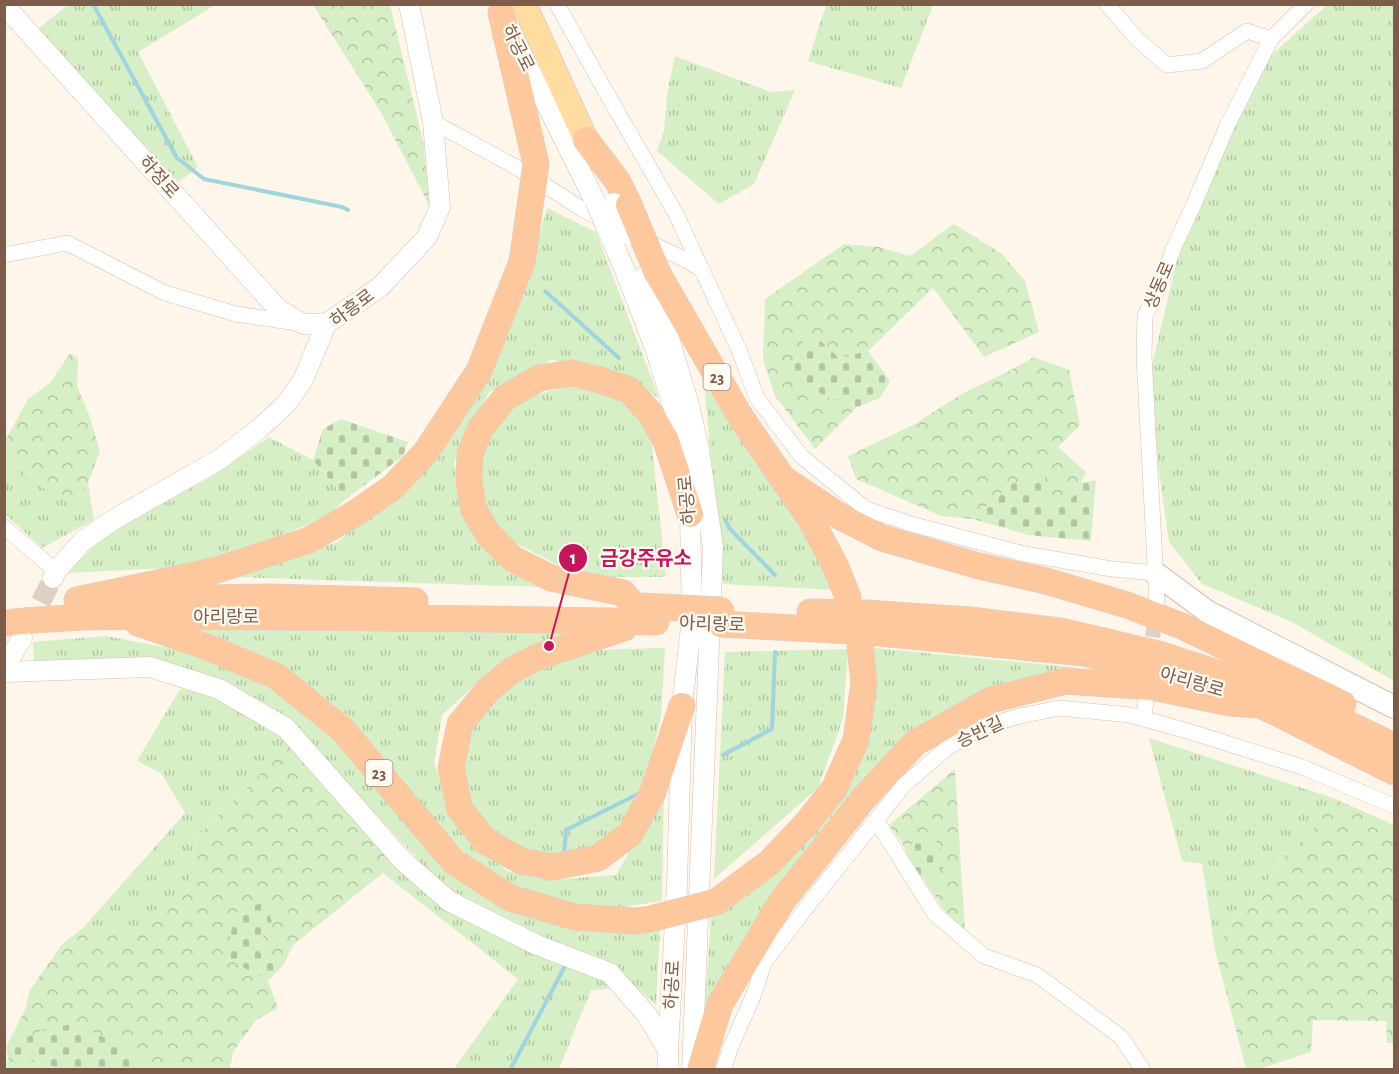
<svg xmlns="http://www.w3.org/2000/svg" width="1399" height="1074" viewBox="0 0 1399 1074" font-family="'Alegreya Sans','Noto Sans KR',sans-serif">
<defs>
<pattern id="grass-tufts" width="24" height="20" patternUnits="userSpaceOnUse" patternTransform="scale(1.5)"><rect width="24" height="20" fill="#d6efc6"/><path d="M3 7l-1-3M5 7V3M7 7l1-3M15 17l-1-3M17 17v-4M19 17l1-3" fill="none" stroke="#b3c5a3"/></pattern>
<pattern id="forest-crowns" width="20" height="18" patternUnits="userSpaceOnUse" patternTransform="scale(1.5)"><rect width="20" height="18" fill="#d6efc6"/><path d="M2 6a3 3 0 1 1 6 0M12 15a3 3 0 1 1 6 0" fill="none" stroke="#b3c5a3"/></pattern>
<pattern id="cemetery-stones" width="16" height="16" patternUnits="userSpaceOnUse" patternTransform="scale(1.5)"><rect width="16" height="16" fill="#d6efc6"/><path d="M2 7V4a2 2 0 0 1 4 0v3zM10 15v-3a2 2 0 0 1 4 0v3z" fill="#b3c5a3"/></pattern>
</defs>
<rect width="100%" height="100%" fill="#fef6ea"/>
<g fill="url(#grass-tufts)">
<path d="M68 5H211L212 7 138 52 198 167 179 182 35 31Z"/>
<path d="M826 5H933L901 88 808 61Z"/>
<path d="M1327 5H1394V681L1292 622 1202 584 1169 542 1147 387 1180 247 1265 61Z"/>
<path d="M675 56 771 92 795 90 754 184 719 204 657 151 664 131 667 94Z"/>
<path d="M547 208 596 232 659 398 608 371 551 360 489 392 454 462 474 539 544 587 230 577 338 542 457 430 522 295Z"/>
<path d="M704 383 808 539 835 590 723 584Z"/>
<path d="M573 385 625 402 651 436 666 577H611L556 564 507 539 483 503 478 460 489 430 529 396Z"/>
<path d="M269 437 313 460 346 499 329 515 247 550 168 568 66 573 105 536 216 474Z"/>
<path d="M5 459 76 497 88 483 94 520 42 548 5 514Z"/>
<path d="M202 630 573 631 500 662 442 715 434 763 455 821 507 871 551 880 616 875 664 790 662 901 610 909 531 895 474 863 403 783 347 715 280 664Z"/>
<path d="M106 636 175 649 254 675 308 711 463 878 660 929 656 1005 605 960 550 940 442 885 283 715 225 682 147 660 34 661 33 642Z"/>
<path d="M665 648 661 717 645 781 625 822 587 851 546 855 497 839 468 801 463 753 475 721 517 681 583 650Z"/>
<path d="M874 648 1079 668 944 712 875 773 703 1032 711 917 779 871 870 716Z"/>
<path d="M848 649 843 719 818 788 714 879 725 652Z"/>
<path d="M180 689 204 691 279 733 290 745 196 838 189 889 142 933 83 928 185 813 161 773 137 761Z"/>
<path d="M1149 738 1333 798 1310 834 1280 859 1261 893 1236 919 1215 950 1202 864 1182 861Z"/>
<path d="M394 864 468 922 551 959 603 978 610 989 591 990 559 1069H454L518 979 383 873Z"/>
</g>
<g fill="url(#forest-crowns)">
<path d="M313 5H390L423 141 430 207 382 114Z"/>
<path d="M954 224 1001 253 1025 281 1039 332 984 357 933 288 868 351 839 358 822 342 826 397 857 407 815 449 775 396 763 359 765 299 844 244 879 247 910 256Z"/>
<path d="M70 353 78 358 77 386 89 415 100 451 88 483 76 497 50 492 25 478 22 468 4 459 5 441 28 399 51 382Z"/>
<path d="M1034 357 1069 370 1080 425 1058 447 1086 472 1075 497 1065 504 1045 503V476L1011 484 973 519 941 516 856 479 848 456 915 424 963 393 1009 371Z"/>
<path d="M290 745 394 864 293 945 284 964 267 962 255 948 272 921 225 957 268 981 278 1008 256 1020 233 1052 230 1069H142V1065L6 1047 25 1010 30 990 63 943 83 928 142 933 189 889 196 838Z"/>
<path d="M955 769 965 931 943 909 923 878 946 866 936 840 904 846 889 825Z"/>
<path d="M1333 798 1394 825V1043H1386L1387 1021 1313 1020 1311 1052 1260 1069H1246L1215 950 1236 919 1261 893 1280 859 1310 834Z"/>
<path d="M8 1058 30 1059 62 1069 5 1070Z"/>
</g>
<g fill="url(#cemetery-stones)">
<path d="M804 338 822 342 839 358 868 351 890 381 880 398 857 407 826 397 789 371Z"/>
<path d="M341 419 408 442 403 456 346 499 313 460 323 429Z"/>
<path d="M1045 476V503C1068 504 1071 505 1080 483L1096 480 1091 541 1028 535 973 519 1011 484Z"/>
<path d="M936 840 947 866 923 878 911 865 904 846Z"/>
<path d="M263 902 272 921 256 948 267 962 284 964 268 981 225 957 236 913Z"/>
<path d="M73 1024 122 1045 142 1065V1069H62L30 1059 8 1058 6 1047 47 1028Z"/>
</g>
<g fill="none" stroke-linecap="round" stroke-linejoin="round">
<g stroke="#a0d4de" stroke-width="4">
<path d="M93 4 177 158 204 179 342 207 348 210"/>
<path d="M545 291 619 358"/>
<path d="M725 520 730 529 775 575"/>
<path d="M723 755 772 729 775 652"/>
<path d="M564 853 566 830 640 793"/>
<path d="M510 1070 564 968V963"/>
</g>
<path stroke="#ded0c2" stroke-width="15" stroke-dasharray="15 8" stroke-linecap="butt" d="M1150 660 1156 609"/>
<path stroke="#ded0c2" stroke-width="20" stroke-dasharray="20 10" stroke-linecap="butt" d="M27 629 53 578"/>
<g stroke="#d5c0b0" stroke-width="16">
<g id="minor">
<path d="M557 4 602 85 676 214 739 350 757 398 801 456 866 509 911 524 1025 554 1112 569 1155 573"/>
<path d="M1107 4 1137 39 1167 65 1202 61 1247 31 1271 39"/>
<path d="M433 122 516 167 582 209 607 222"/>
<path d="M642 239 682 258 701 269"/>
<path d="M4 255 67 243 165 293 236 314 297 323"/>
<path d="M4 527 56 571"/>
<path d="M1157 602 1144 355 1145 316 1159 287 1174 247 1194 204 1228 124 1271 39 1306 4"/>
<path d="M1144 719 1146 699"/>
<path d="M876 820 935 914 984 956 1037 975 1121 1037 1143 1070"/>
<path d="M723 1070 730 1049 754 994 764 963 812 900 904 785 947 748 985 726 1020 716 1059 708 1130 715 1191 732 1302 767 1394 806"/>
</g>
</g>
<g stroke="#d5c0b0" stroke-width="21">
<g id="tertiary">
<path d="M4 5 278 309 303 324H326"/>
<path d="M514 39 595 201"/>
<path d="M626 273 655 348 679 425 690 514 692 619 682 706 677 884 668 1050V1070"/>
<path d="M645 276 669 339 689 405 699 450 713 547 692 1070"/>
<path d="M53 578 56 571 83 541 113 520 220 459 259 429 286 404 303 380 326 324 380 287 427 237 440 207 433 122 409 4"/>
<path d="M4 668 22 638"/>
<path d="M4 672 150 667 219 689 286 728 403 861 449 901 537 945 610 973 647 1015 668 1050"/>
</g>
</g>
<g stroke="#d9c0ad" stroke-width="24">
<path id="secondary" d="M1155 573 1208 612 1394 707"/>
</g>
<g stroke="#dbd1cc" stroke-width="26">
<path id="primary" d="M524 4 586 140"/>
</g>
<g stroke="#dbd1cc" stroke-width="27">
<g id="trunk">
<path d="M501 13 536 164"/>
<path d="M586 140 618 182 629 205"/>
<path d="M658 274 740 416 811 520 835 565 848 597"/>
<path d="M782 478 841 517 882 538 979 566 1046 581 1127 605 1182 626 1343 704"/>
<path d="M142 599 269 597 415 601"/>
<path d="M77 600 214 571 309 540 354 514 393 487 426 452 479 371 522 262"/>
<path d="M634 606 623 593 551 578 513 559 488 534 474 510 469 482 470 454 480 429 505 398 539 378 572 373 600 380 629 390 650 413 666 441 690 514"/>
<path d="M810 612 865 613 970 620 1060 631 1162 655 1261 687 1344 722 1394 746"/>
<path d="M4 623C92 613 181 617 269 617 398 618 527 619 656 622"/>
<path d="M138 623 202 645 276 676 342 729 454 862 510 898 575 917 636 921"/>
<path d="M721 624 869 632 1084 653 1175 677"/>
<path d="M624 628 537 657 511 671 488 690 460 724 451 768 460 809 485 841 521 861 553 867 598 858 630 834 653 792 682 706"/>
<path d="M1244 698 1275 712 1394 772"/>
<path d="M716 902 770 862 806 824 834 789 856 740 864 683 860 646"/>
<path d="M700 1070 720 1004 782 901 863 799 915 743 991 700 1066 681 1152 687 1230 703 1259 705"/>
</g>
</g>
<use href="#minor" stroke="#fff" stroke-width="15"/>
<use href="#tertiary" stroke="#fff" stroke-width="20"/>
<use href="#secondary" stroke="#fff" stroke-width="22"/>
<use href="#primary" stroke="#ffdca0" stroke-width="24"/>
<use href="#trunk" stroke="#fec89e" stroke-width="26"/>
<g stroke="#d5c0b0" stroke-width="21" stroke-linecap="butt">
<g id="tertiary-bridge">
<path d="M595 201 626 273"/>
<path d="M614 203 628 234"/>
</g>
</g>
<g stroke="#dbd1cc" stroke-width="27" stroke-linecap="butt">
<g id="trunk-bridge">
<path d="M629 205 658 274"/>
<path d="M522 262 536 164"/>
<path d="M642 606 721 610"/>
<path d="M636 921 650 919 716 902"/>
</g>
</g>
<use href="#tertiary-bridge" stroke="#fff" stroke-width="20"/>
<use href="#trunk-bridge" stroke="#fec89e" stroke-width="26"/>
</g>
<g text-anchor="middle" stroke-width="4.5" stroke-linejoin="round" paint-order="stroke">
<g fill="#fffaf2" stroke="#a48b7c" stroke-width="1.5">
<rect x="703.5" y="364" width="27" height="26" rx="4.5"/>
<rect x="365.5" y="760" width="27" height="26" rx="4.5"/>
</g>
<g font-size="16" font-weight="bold" fill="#7d5c49">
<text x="717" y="383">23</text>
<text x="379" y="779">23</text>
</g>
<g font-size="18" fill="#7d5c49" stroke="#fffaf2">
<text transform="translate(518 48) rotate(63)" y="6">하공로</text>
<text transform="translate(159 177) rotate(48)" y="6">하정로</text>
<text transform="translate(1159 285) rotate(-67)" y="6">상동로</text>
<text transform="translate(352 308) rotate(-37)" y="6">하흥로</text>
<text transform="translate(687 500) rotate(-95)" y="6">하공로</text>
<text x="226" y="623">아리랑로</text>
<text transform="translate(712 624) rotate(2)" y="6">아리랑로</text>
<text transform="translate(1192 682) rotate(16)" y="6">아리랑로</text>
<text transform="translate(980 732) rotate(-25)" y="6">승반길</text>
<text transform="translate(672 985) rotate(-87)" y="6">하공로</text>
</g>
</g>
<path fill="none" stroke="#c2185b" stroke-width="2" d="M549 646L573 558"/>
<g fill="#c2185b" stroke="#fffaf2" stroke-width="2">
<circle cx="549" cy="646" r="6"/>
<circle cx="573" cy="558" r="15"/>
</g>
<g font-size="18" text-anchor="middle" font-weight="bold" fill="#fff">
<text x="573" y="564">1</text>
</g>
<g font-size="20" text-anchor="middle" font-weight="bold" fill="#c2185b" stroke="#fffaf2" stroke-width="4.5" stroke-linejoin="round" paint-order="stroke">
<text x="646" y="565">금강주유소</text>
</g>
<rect width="1399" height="1074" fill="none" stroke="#7d5c49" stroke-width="12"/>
</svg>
